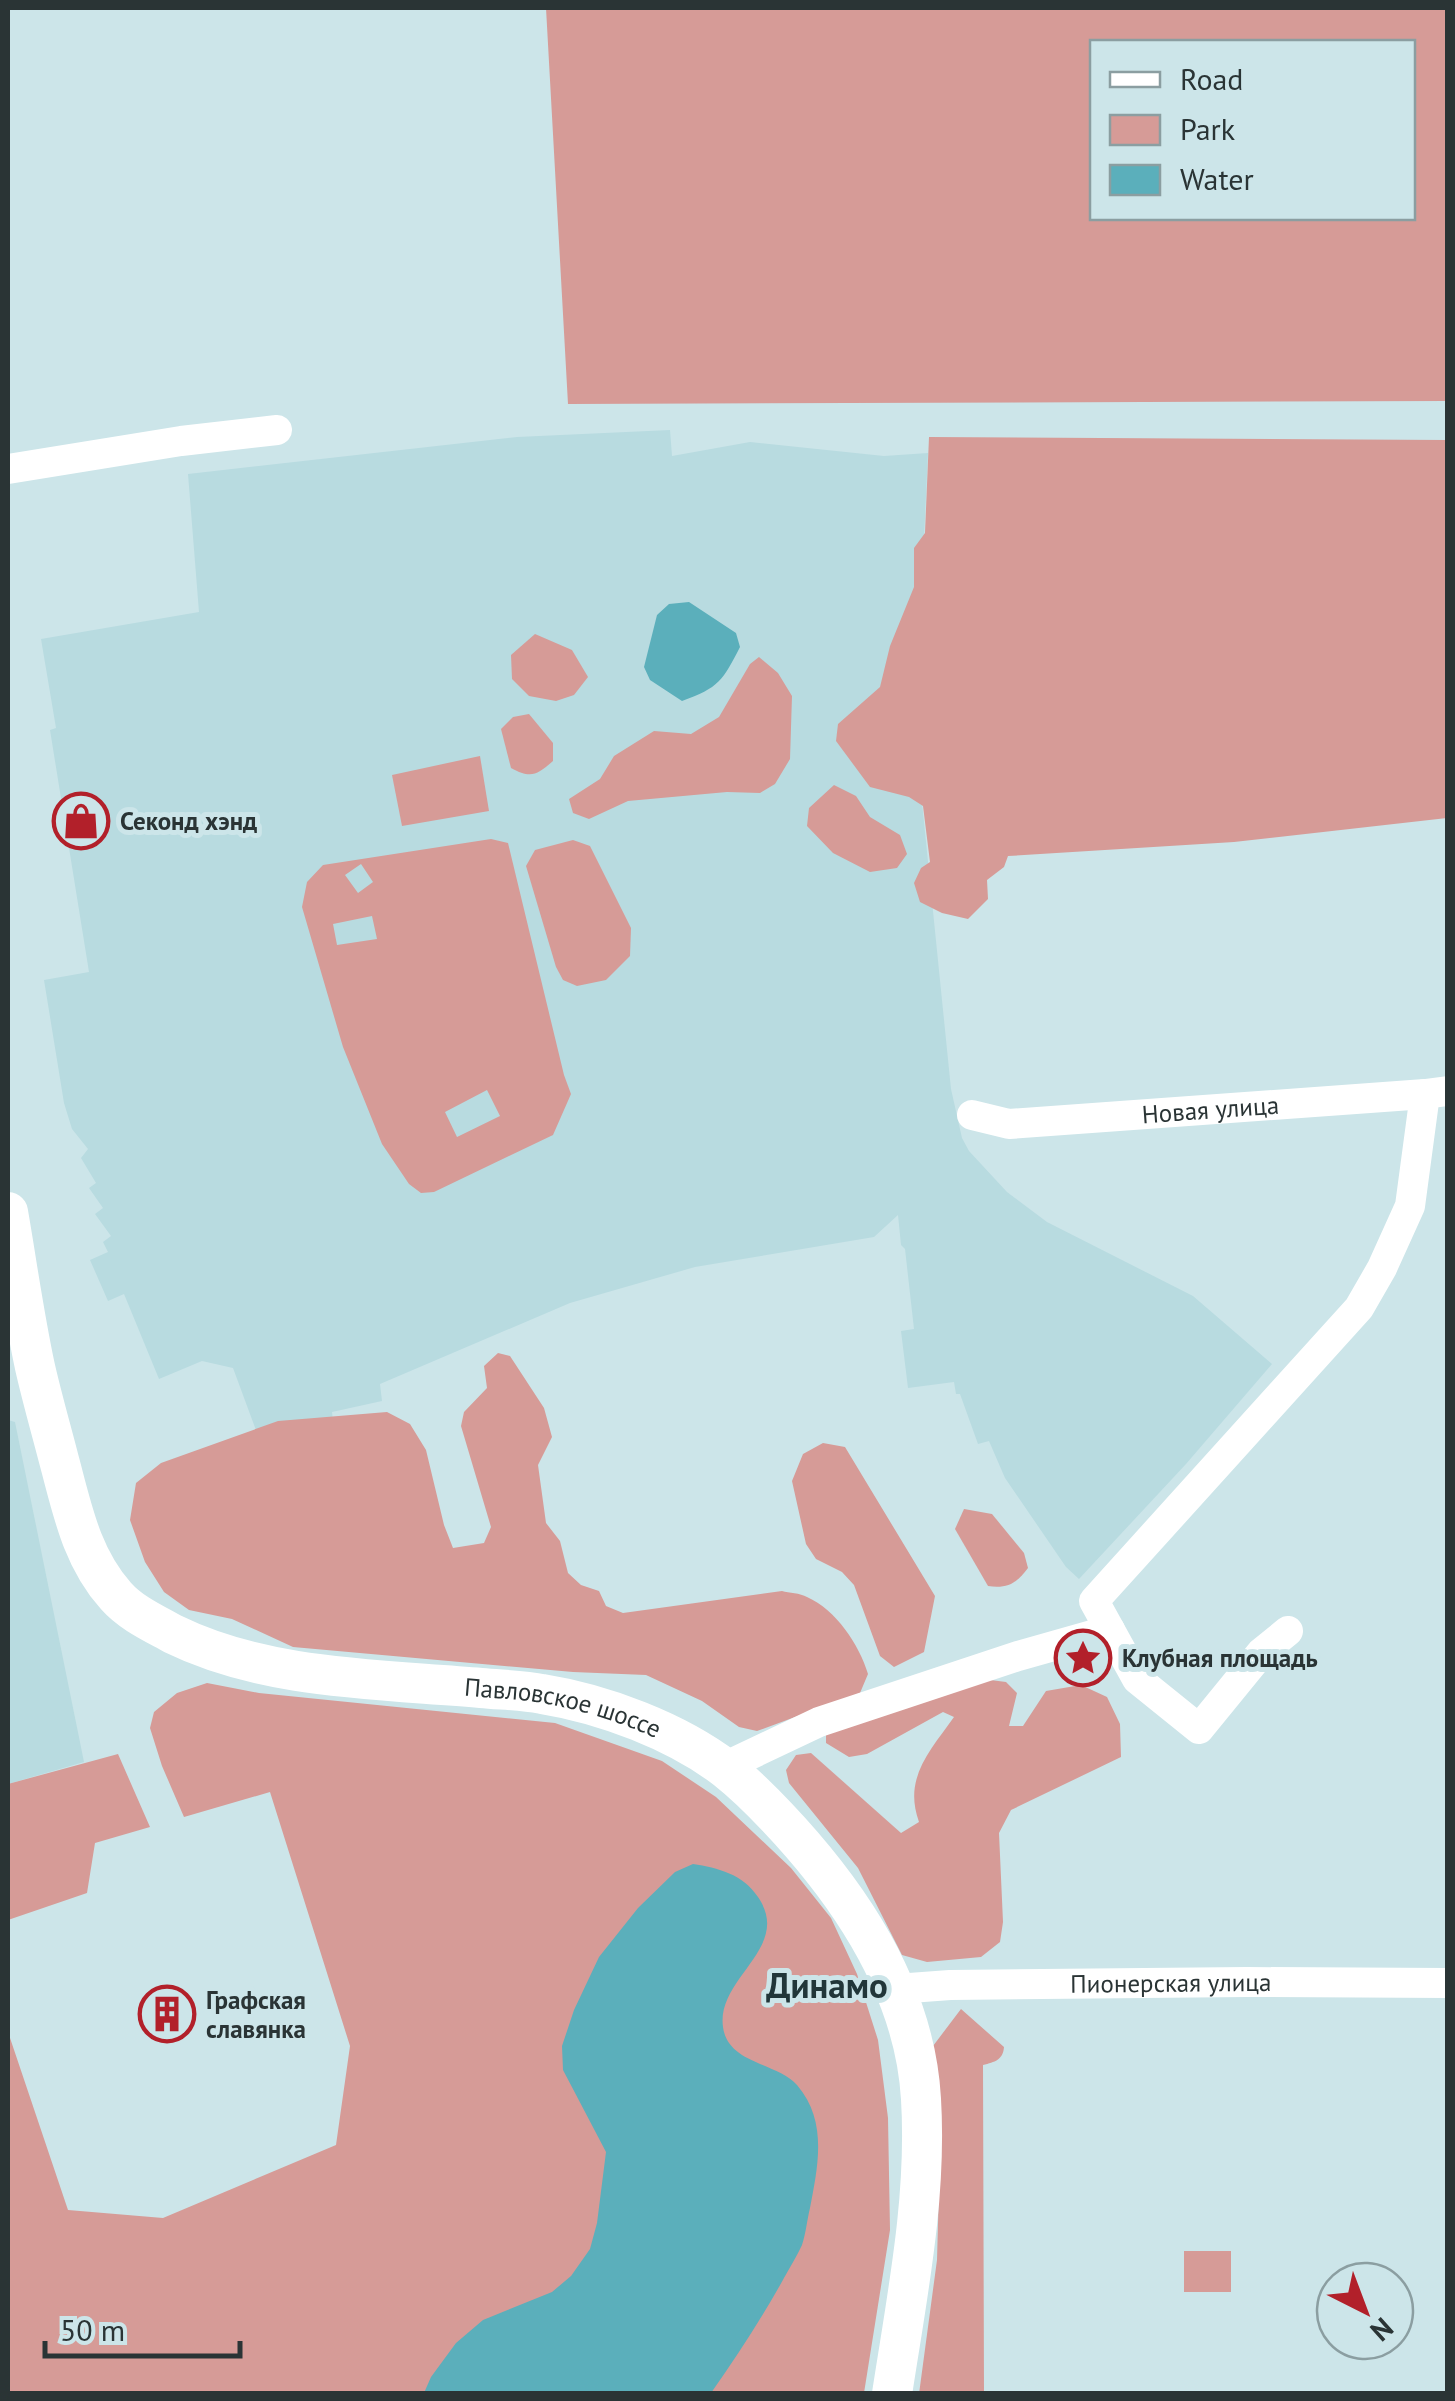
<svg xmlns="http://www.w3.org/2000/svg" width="1455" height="2401" viewBox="0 0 1455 2401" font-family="'PT Sans',sans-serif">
<rect width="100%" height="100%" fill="#cce5e9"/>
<g fill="#b8dbe0">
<path d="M670 430 672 456 750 442 884 456 928 453 915 733 951 1089 962 1138 969 1151 1007 1192 1047 1222 1193 1296 1272 1364 1186 1464 1079 1579 1066 1567 1005 1478 989 1441 978 1444 960 1394H956L954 1382 908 1388 901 1331 914 1329 905 1249 901 1245 898 1215 874 1237 695 1267 570 1303 380 1384 382 1401 332 1412 333 1421 260 1441 233 1368 202 1361 159 1379 124 1294 108 1301 90 1260 108 1252 103 1242 111 1236 95 1214 103 1208 89 1188 96 1183 81 1158 88 1149 72 1129 64 1103 44 980 89 972 50 730 56 728 41 639 199 612 188 474 517 437Z"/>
<path d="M8 1420 15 1422 84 1762 8 1784Z"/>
</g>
<g fill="#d69b97" fill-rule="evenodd">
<path d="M546 8H1447V401L568 404ZM1092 42H1412V218H1092Z"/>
<path d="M929 437 1447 440V818L1234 842 1008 856 1004 867 987 880 988 899 968 919 942 913 920 902 914 883 921 868 930 862 923 806 909 797 870 787 836 741 838 724 880 687 890 646 914 587V548L925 533Z"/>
<path d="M535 634 572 650 588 677 574 695 556 701 529 696 512 679 511 655Z"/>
<path d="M759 657 778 673 792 696 790 759 775 784 760 793 727 792 628 801 589 819 573 813 569 799 600 779 614 756 654 731 691 734 719 717 750 664Z"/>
<path d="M529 714 553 743V761C537 775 531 779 511 768L501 729 513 717Z"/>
<path d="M480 756 489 811 402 826 392 775Z"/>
<path d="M834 785 856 796 870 817 900 835 907 854 897 868 870 872 833 853 807 826 809 808Z"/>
<path d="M491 839 508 843 564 1075 571 1094 553 1135 434 1192 421 1193 409 1184 382 1144 343 1047 302 907 307 882 323 865ZM361 864 373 882 358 893 345 875ZM372 916 377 939 337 945 333 924ZM487 1090 500 1116 457 1137 445 1112Z"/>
<path d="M573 840 590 846 631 928 630 956 606 980 577 986 563 980 556 967 526 866 535 850Z"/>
<path d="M498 1353 510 1356 544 1408 552 1437 538 1465 546 1523 560 1541 568 1573 581 1585 599 1591 606 1606 623 1613 782 1591C789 1593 800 1593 807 1597 836 1610 859 1644 868 1674L860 1693 757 1731 739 1727 702 1701 646 1675 573 1672 293 1647 232 1619 189 1610 164 1592 145 1562 130 1520 136 1483 161 1463 278 1421 387 1412 410 1424 426 1450 444 1525 453 1548 484 1543 491 1527 461 1426 464 1412 487 1388 484 1366Z"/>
<path d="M823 1443 845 1447 935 1596 924 1652 894 1667 880 1656 854 1585 842 1572 816 1559 806 1544 792 1481 803 1454Z"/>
<path d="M964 1509 992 1514 1024 1553 1028 1568C1017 1583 1007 1589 988 1586L955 1529Z"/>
<path d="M975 1678 1006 1682 1017 1693 1009 1726H1023L1046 1691 1081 1685 1107 1697 1120 1724 1121 1757 1011 1810 999 1833 1003 1922 1000 1942 981 1957 927 1962 902 1955 858 1868 789 1783 786 1770 796 1755 811 1753 901 1833 919 1822C903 1778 930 1751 954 1717L943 1712 867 1754 849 1757 826 1743V1724Z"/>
<path d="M207 1683 259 1693 555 1723 662 1761 716 1797 791 1868 831 1918 857 1974 878 2040 888 2118 890 2230 864 2393H8V2032L68 2210 163 2218 336 2145 350 2046 270 1792 184 1817 162 1766 150 1728 154 1712 177 1693Z"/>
<path d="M118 1754 150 1827 95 1843 87 1893 8 1920V1784Z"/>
<path d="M961 2009 1004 2047C1003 2060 995 2062 983 2065L984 2393 919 2394 937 2260 941 2115 933 2046Z"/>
<rect x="1184" y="2251" width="47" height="41"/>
</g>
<g fill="#5bafbb">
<path d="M689 602 736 633 740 647C723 680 719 688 682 701L650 680 644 667 657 615 669 604Z"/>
<path d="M693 1864C718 1868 743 1874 758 1897 793 1948 716 1977 723 2027 728 2064 776 2062 797 2085 828 2121 818 2166 810 2208 807 2220 806 2233 802 2245 797 2256 790 2267 784 2278 762 2318 737 2356 711 2393H424L431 2377 456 2343 483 2320 552 2292 571 2276 590 2249 597 2223 606 2152 563 2070 562 2046 574 2010 599 1957 638 1908 675 1872Z"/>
</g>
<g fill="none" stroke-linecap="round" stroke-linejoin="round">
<g stroke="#fff" stroke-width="30">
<path d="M8 469 181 441 277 430"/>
<path id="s1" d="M972 1115 1009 1124 1425 1094 1448 1091"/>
<path d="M1288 1631 1261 1653 1199 1729 1137 1679 1094 1601 1359 1308 1382 1268 1410 1206 1425 1094"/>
<path d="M724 1767 819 1722 1018 1656 1110 1630"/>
<path id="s2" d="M896 1989 950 1985 1247 1982 1448 1983"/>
</g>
<path stroke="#fff" stroke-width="40" id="s3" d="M8 1212C17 1264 24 1316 35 1367 42 1398 51 1429 59 1460 72 1508 81 1557 116 1596 131 1613 153 1623 173 1634 267 1680 379 1679 481 1688 501 1690 522 1690 542 1694 604 1704 676 1731 726 1769 745 1784 761 1800 777 1817 850 1894 915 1990 921 2099 927 2198 907 2296 892 2394"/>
</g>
<defs>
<g id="shop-ring" transform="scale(2.875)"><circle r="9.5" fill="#cce5e9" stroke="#b2202a" stroke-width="1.5"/><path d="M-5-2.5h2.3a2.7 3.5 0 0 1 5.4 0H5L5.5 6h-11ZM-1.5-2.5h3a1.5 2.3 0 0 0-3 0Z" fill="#b2202a"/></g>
<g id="sight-ring" transform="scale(2.875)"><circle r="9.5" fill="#cce5e9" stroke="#b2202a" stroke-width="1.5"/><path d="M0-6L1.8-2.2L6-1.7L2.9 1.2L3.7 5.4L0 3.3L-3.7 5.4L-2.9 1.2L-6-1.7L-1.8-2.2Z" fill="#b2202a"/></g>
<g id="building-ring" transform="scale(2.875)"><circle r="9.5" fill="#cce5e9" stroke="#b2202a" stroke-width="1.5"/><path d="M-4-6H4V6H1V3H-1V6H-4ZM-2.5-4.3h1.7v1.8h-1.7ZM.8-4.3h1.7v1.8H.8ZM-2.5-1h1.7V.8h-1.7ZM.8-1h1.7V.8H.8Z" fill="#b2202a"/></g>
</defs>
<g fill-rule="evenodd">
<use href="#shop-ring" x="81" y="821"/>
<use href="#sight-ring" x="1083" y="1658"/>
<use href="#building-ring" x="167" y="2014"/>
</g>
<g text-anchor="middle" stroke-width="10" stroke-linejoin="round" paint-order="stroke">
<g font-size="25" font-weight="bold" fill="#2a3435" stroke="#cce5e9" text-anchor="start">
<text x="120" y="830">Секонд хэнд</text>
<text x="1122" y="1667">Клубная площадь</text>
<text x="206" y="2009">Графская<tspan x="206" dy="29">славянка</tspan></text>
</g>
<g font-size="25" fill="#2a3435" stroke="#cce5e9">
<text dy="9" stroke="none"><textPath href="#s1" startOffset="240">Новая улица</textPath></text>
<text dy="9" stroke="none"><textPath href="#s3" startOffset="870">Павловское шоссе</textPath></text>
<text dy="9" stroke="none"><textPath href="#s2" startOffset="275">Пионерская улица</textPath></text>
</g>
<g font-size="35" font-weight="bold" fill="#213639" stroke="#cce5e9">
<text x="827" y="1998">Динамо</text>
</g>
</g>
<rect width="1455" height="2401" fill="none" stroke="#2a3435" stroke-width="20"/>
<rect x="1090" y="40" width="325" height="180" fill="#cce5e9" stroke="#8b9ea1" stroke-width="2.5"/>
<rect x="1110" y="72" width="50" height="15" fill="#ffffff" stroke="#8b9ea1" stroke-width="2.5"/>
<text x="1180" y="90" font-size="30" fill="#2a3435">Road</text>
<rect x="1110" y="115" width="50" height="30" fill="#d69b97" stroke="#8b9ea1" stroke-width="2.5"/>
<text x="1180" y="140" font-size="30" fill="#2a3435">Park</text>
<rect x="1110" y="165" width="50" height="30" fill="#5bafbb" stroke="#8b9ea1" stroke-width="2.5"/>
<text x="1180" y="190" font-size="30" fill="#2a3435">Water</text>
<g transform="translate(1365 2311) rotate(138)"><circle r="48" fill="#cce5e9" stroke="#8b9ea1" stroke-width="2.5"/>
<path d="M0-8L18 38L0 25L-18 38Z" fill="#b2202a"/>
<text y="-15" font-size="28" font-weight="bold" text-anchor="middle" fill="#2a3435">N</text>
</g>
<path d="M45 2341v15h195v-15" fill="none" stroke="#2a3435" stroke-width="5"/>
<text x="60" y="2341" font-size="30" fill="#2a3435" stroke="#cce5e9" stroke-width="8" paint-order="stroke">50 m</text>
</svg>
